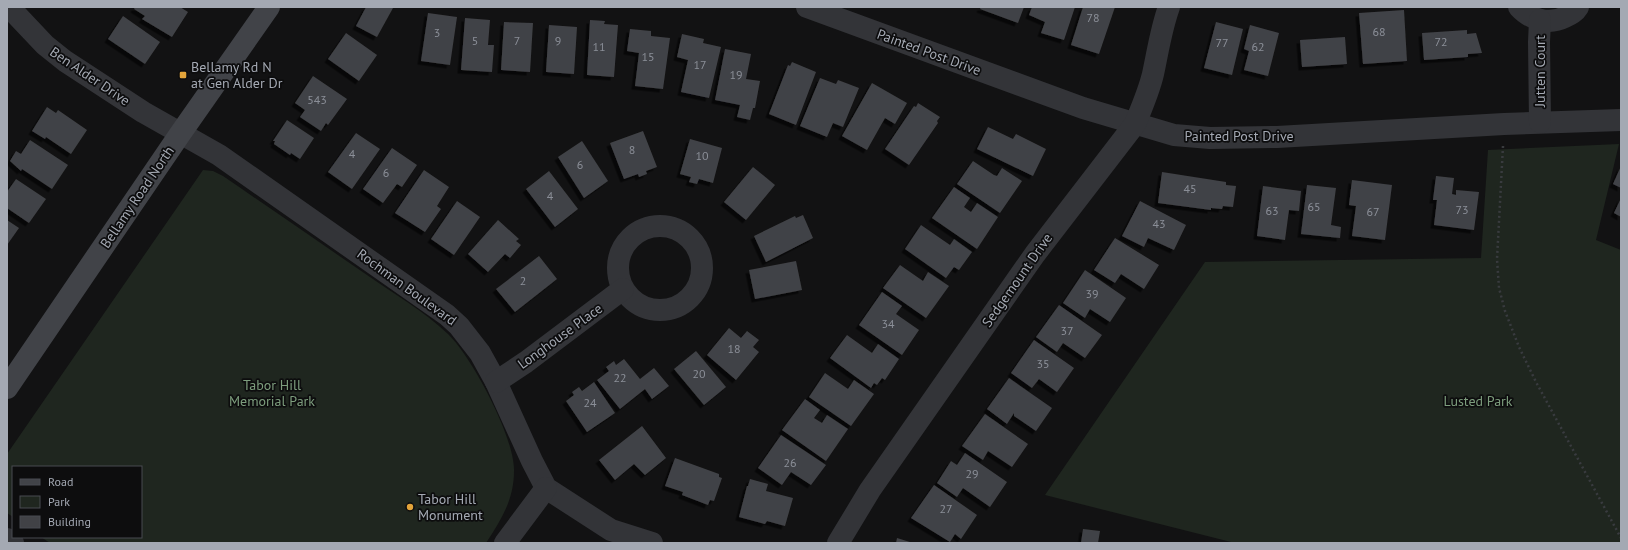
<svg xmlns="http://www.w3.org/2000/svg" width="1628" height="550" viewBox="0 0 1628 550" font-family="'PT Sans',sans-serif">
<defs>
<filter id="shadow"><feDropShadow dx="-3.5" dy="3.5" stdDeviation="0" flood-color="#0009"/></filter>
</defs>
<rect width="100%" height="100%" fill="#121213"/>
<g fill="#1f261f">
<path d="M1619 144 1596 240 1621 250V543H1235L1045 495 1205 262 1481 258 1488 150Z"/>
<path d="M203 170 213 171 223 176C271 209 319 242 367 275 394 294 424 311 448 334 472 357 515 438 514 471 514 500 501 520 486 543H50L41 537H141V467H13V517L7 513V454Z"/>
</g>
<g fill="#414246" filter="url(#shadow)">
<path d="M135 7H180L188 12 172 37 142 19 145 16 134 9Z"/>
<path d="M366 7 393 8 377 37 356 26Z"/>
<path d="M981 7H1024L1018 23 980 9Z"/>
<path d="M1032 7H1075L1064 40 1041 33 1045 22 1029 15Z"/>
<path d="M1083 7H1115L1099 54 1071 45Z"/>
<path d="M1404 10 1407 61 1363 64 1359 13Z"/>
<path d="M428 13 457 17 450 65 421 61Z"/>
<path d="M123 16 160 42 145 64 108 39Z"/>
<path d="M465 18 490 20 488 45H494L492 72 461 70Z"/>
<path d="M590 20 605 21 604 24 618 25 614 77 587 75Z"/>
<path d="M504 22 533 23 530 72 501 70Z"/>
<path d="M1216 22 1243 29 1232 75 1204 68Z"/>
<path d="M549 25 577 27 574 74 546 72Z"/>
<path d="M1250 25 1279 33 1268 76 1244 70 1249 51 1244 49Z"/>
<path d="M630 29 651 31V36L670 38 663 89 635 86 639 53 627 51Z"/>
<path d="M1467 30V34L1476 33 1482 53 1468 54V57L1424 60 1422 33Z"/>
<path d="M346 33 377 55 359 81 328 59Z"/>
<path d="M682 34 704 39 703 43 721 47 709 98 681 92 688 60 677 57Z"/>
<path d="M1345 37 1347 64 1302 67 1300 40Z"/>
<path d="M725 49 751 54 746 79 760 81 755 108H753L750 120 737 117 740 105 715 100Z"/>
<path d="M792 62 816 72 796 125 769 114 788 65 790 66Z"/>
<path d="M313 76 347 99 328 125 326 123 321 131 300 117 305 110 295 103Z"/>
<path d="M820 78 836 84 838 80 859 88 843 127 833 123 827 137 800 126Z"/>
<path d="M872 83 907 103 895 124 885 118 867 150 842 136Z"/>
<path d="M918 103 940 117 937 121 938 123 909 165 885 149 914 106 916 107Z"/>
<path d="M47 107 56 113 58 110 87 130 71 154 46 137 45 139 32 131Z"/>
<path d="M287 120 314 138 300 159 291 153 290 155 274 144 275 141H273Z"/>
<path d="M988 127 1013 139 1016 134 1046 149 1033 176 977 149Z"/>
<path d="M643 131 657 167 646 171 647 174 639 177 638 174 624 179 610 143Z"/>
<path d="M356 133 380 149 352 189 328 172Z"/>
<path d="M690 139 722 148 713 183 699 179 697 184 689 182 691 177 680 174Z"/>
<path d="M30 140 68 165 52 189 22 169 21 171 10 161 16 151 21 154Z"/>
<path d="M582 141 608 181 584 198 558 157Z"/>
<path d="M392 148 417 165 402 187 397 184 383 203 363 189Z"/>
<path d="M973 161 994 175 997 176 1002 168 1022 181 1000 213 957 184Z"/>
<path d="M1621 166V188L1613 184Z"/>
<path d="M753 167 775 185 746 220 724 202Z"/>
<path d="M424 170 449 187 437 206 441 209 425 232 395 213Z"/>
<path d="M549 171 578 209 555 227 526 189Z"/>
<path d="M1162 172 1226 182V185L1236 186 1233 207 1223 206 1222 209 1211 208V210L1158 203Z"/>
<path d="M1436 176 1454 178 1452 194 1456 195V190L1479 192 1474 230 1434 225 1437 200H1433Z"/>
<path d="M16 179 46 199 29 223 7 208V192Z"/>
<path d="M1352 180 1392 185 1385 240 1352 236 1356 206 1349 205Z"/>
<path d="M1307 185 1336 188 1331 225 1341 227 1340 238 1301 234Z"/>
<path d="M1263 186 1301 191 1299 211 1289 210 1285 240 1257 236Z"/>
<path d="M954 187 970 198 964 207 971 212 977 203 998 217 977 249 932 218Z"/>
<path d="M1621 198V217L1614 213Z"/>
<path d="M457 201 480 217 454 255 431 239Z"/>
<path d="M1140 201 1186 225 1174 250 1148 238 1144 247 1122 236Z"/>
<path d="M803 215 813 238 766 262 754 236 795 216 796 218Z"/>
<path d="M7 220 19 228 7 245Z"/>
<path d="M498 220 519 239 516 241 521 245 510 258 505 254 488 272 468 254Z"/>
<path d="M921 225 950 245 954 239 972 252 959 270 954 267 946 278 905 249Z"/>
<path d="M1115 238 1159 265 1144 289 1121 274 1115 283 1094 270Z"/>
<path d="M539 256 557 279 515 312 496 289Z"/>
<path d="M796 261 802 290 755 299 749 270Z"/>
<path d="M900 265 923 281 928 272 949 286 926 318 883 288Z"/>
<path d="M1085 270 1126 298 1110 322 1090 309 1085 318 1063 303Z"/>
<path d="M882 292 902 306 896 314 919 330 902 355 859 325Z"/>
<path d="M1059 305 1102 335 1085 358 1063 343 1057 352 1036 337Z"/>
<path d="M729 328 741 338 747 331 759 340 753 347 759 352 736 380 707 355Z"/>
<path d="M847 335 872 353 878 344 899 359 885 380 882 378 877 385 874 383 871 388 830 358Z"/>
<path d="M1034 340 1074 368 1057 392 1039 379 1032 388 1011 373Z"/>
<path d="M696 351 726 387 704 405 674 369Z"/>
<path d="M624 359 640 379 654 368 669 386 652 399 645 389 620 409 597 380 609 371 606 367 614 361 616 365Z"/>
<path d="M825 373 848 389 854 380 874 394 851 426 809 397Z"/>
<path d="M1009 378 1052 408 1036 431 1014 416V413L1007 424 987 409Z"/>
<path d="M594 382 615 413 587 432 566 401 574 395 572 392 579 387 582 391Z"/>
<path d="M805 399 820 410 814 418 822 423 827 415 848 429 826 461 782 430Z"/>
<path d="M985 414 1028 444 1012 467 988 451 983 460 962 446Z"/>
<path d="M642 426 666 458 645 475 634 464 615 480 599 460Z"/>
<path d="M781 435 826 465 811 485 791 472 782 485 758 468Z"/>
<path d="M965 453 1007 482 990 507 963 488 957 497 937 483 951 461 957 465Z"/>
<path d="M675 458 719 474V477L722 478 714 501 710 500 708 505 682 495 683 492 665 486Z"/>
<path d="M750 479 768 484 766 491 793 498 785 526 767 521 765 524 739 517 747 486H748Z"/>
<path d="M934 485 977 515 961 539 955 534 950 542 911 518Z"/>
<path d="M1083 529 1100 531 1098 543H1081Z"/>
<path d="M897 538 913 543H896Z"/>
</g>
<g fill="none" stroke-linecap="round" stroke-linejoin="round">
<path stroke="#393b3f" stroke-width="2.5" stroke-dasharray="2 3" stroke-linecap="butt" d="M1503 146 1497 259 1499 288 1505 311 1519 347 1536 382 1621 538"/>
<g stroke="#333438" stroke-width="22">
<path d="M9 7 45 45 65 61 143 112 219 155 447 315 459 326 480 353 496 382 532 461 546 488 611 530 652 543"/>
<path d="M807 7 1083 108 1174 135 1210 138 1277 137 1504 124 1621 120"/>
<path d="M1519 7C1531 20 1549 25 1565 17 1571 14 1575 12 1578 7"/>
<path d="M1540 122 1539 42 1540 20"/>
<circle cx="660" cy="268" r="42"/>
<path d="M496 382 526 362 623 289"/>
<path d="M7 539 13 543"/>
<path d="M505 543 546 488"/>
<path d="M838 543 870 490 1035 254 1135 124C1142 107 1149 91 1153 74 1158 51 1161 29 1169 7"/>
</g>
<path stroke="#414348" stroke-width="22" d="M7 388 180 134 269 7"/>
</g>
<g fill="#e3a43a" stroke="#0d0d0e" stroke-width="1.5">
<rect x="179" y="71" width="8" height="8" rx="2"/>
<circle cx="410" cy="507" r="4"/>
</g>
<g text-anchor="middle" stroke-width="3.5" stroke-linejoin="round" paint-order="stroke">
<g font-size="12" fill="#8b8f98">
<text x="1093" y="22">78</text>
<text x="1379" y="36">68</text>
<text x="437" y="37">3</text>
<text x="475" y="45">5</text>
<text x="517" y="45">7</text>
<text x="558" y="45">9</text>
<text x="1441" y="46">72</text>
<text x="1222" y="47">77</text>
<text x="599" y="51">11</text>
<text x="1258" y="51">62</text>
<text x="648" y="61">15</text>
<text x="700" y="69">17</text>
<text x="736" y="79">19</text>
<text x="317" y="104">543</text>
<text x="632" y="154">8</text>
<text x="352" y="158">4</text>
<text x="702" y="160">10</text>
<text x="580" y="169">6</text>
<text x="386" y="177">6</text>
<text x="1190" y="193">45</text>
<text x="550" y="200">4</text>
<text x="1314" y="211">65</text>
<text x="1462" y="214">73</text>
<text x="1272" y="215">63</text>
<text x="1373" y="216">67</text>
<text x="1159" y="228">43</text>
<text x="523" y="285">2</text>
<text x="1092" y="298">39</text>
<text x="888" y="328">34</text>
<text x="1067" y="335">37</text>
<text x="734" y="353">18</text>
<text x="1043" y="368">35</text>
<text x="699" y="378">20</text>
<text x="620" y="382">22</text>
<text x="590" y="407">24</text>
<text x="790" y="467">26</text>
<text x="972" y="478">29</text>
<text x="946" y="513">27</text>
</g>
<g font-size="14" fill="#a4a9b3" stroke="#0d0d0e">
<text transform="translate(929 52) rotate(20)" y="5">Painted Post Drive</text>
<text transform="translate(1540 71) rotate(-90)" y="5">Jutten Court</text>
<text transform="translate(90 76) rotate(34)" y="5">Ben Alder Drive</text>
<text x="1239" y="141">Painted Post Drive</text>
<text transform="translate(137 197) rotate(-56)" y="5">Bellamy Road North</text>
<text transform="translate(1017 280) rotate(-55)" y="5">Sedgemount Drive</text>
<text transform="translate(407 287) rotate(36)" y="5">Rochman Boulevard</text>
<text transform="translate(560 336) rotate(-36)" y="5">Longhouse Place</text>
</g>
<g font-size="14" fill="#a4a9b3" stroke="#0d0d0e" text-anchor="start">
<text x="191" y="72">Bellamy Rd N<tspan x="191" dy="16">at Gen Alder Dr</tspan></text>
<text x="418" y="504">Tabor Hill<tspan x="418" dy="16">Monument</tspan></text>
</g>
<g font-size="14" fill="#7d9d7d" stroke="#0d0d0e">
<text x="272" y="390">Tabor Hill<tspan x="272" dy="16">Memorial Park</tspan></text>
<text x="1478" y="406">Lusted Park</text>
</g>
</g>
<rect width="1628" height="550" fill="none" stroke="#a4a9b3" stroke-width="16"/>
<rect x="12" y="466" width="130" height="72" fill="#0d0d0e" stroke="#494b50"/>
<rect x="20" y="479" width="20" height="6" fill="#414348" stroke="#494b50"/>
<text x="48" y="486" font-size="12" fill="#a4a9b3">Road</text>
<rect x="20" y="496" width="20" height="12" fill="#1f261f" stroke="#494b50"/>
<text x="48" y="506" font-size="12" fill="#a4a9b3">Park</text>
<rect x="20" y="516" width="20" height="12" fill="#414246" stroke="#494b50"/>
<text x="48" y="526" font-size="12" fill="#a4a9b3">Building</text>
</svg>
